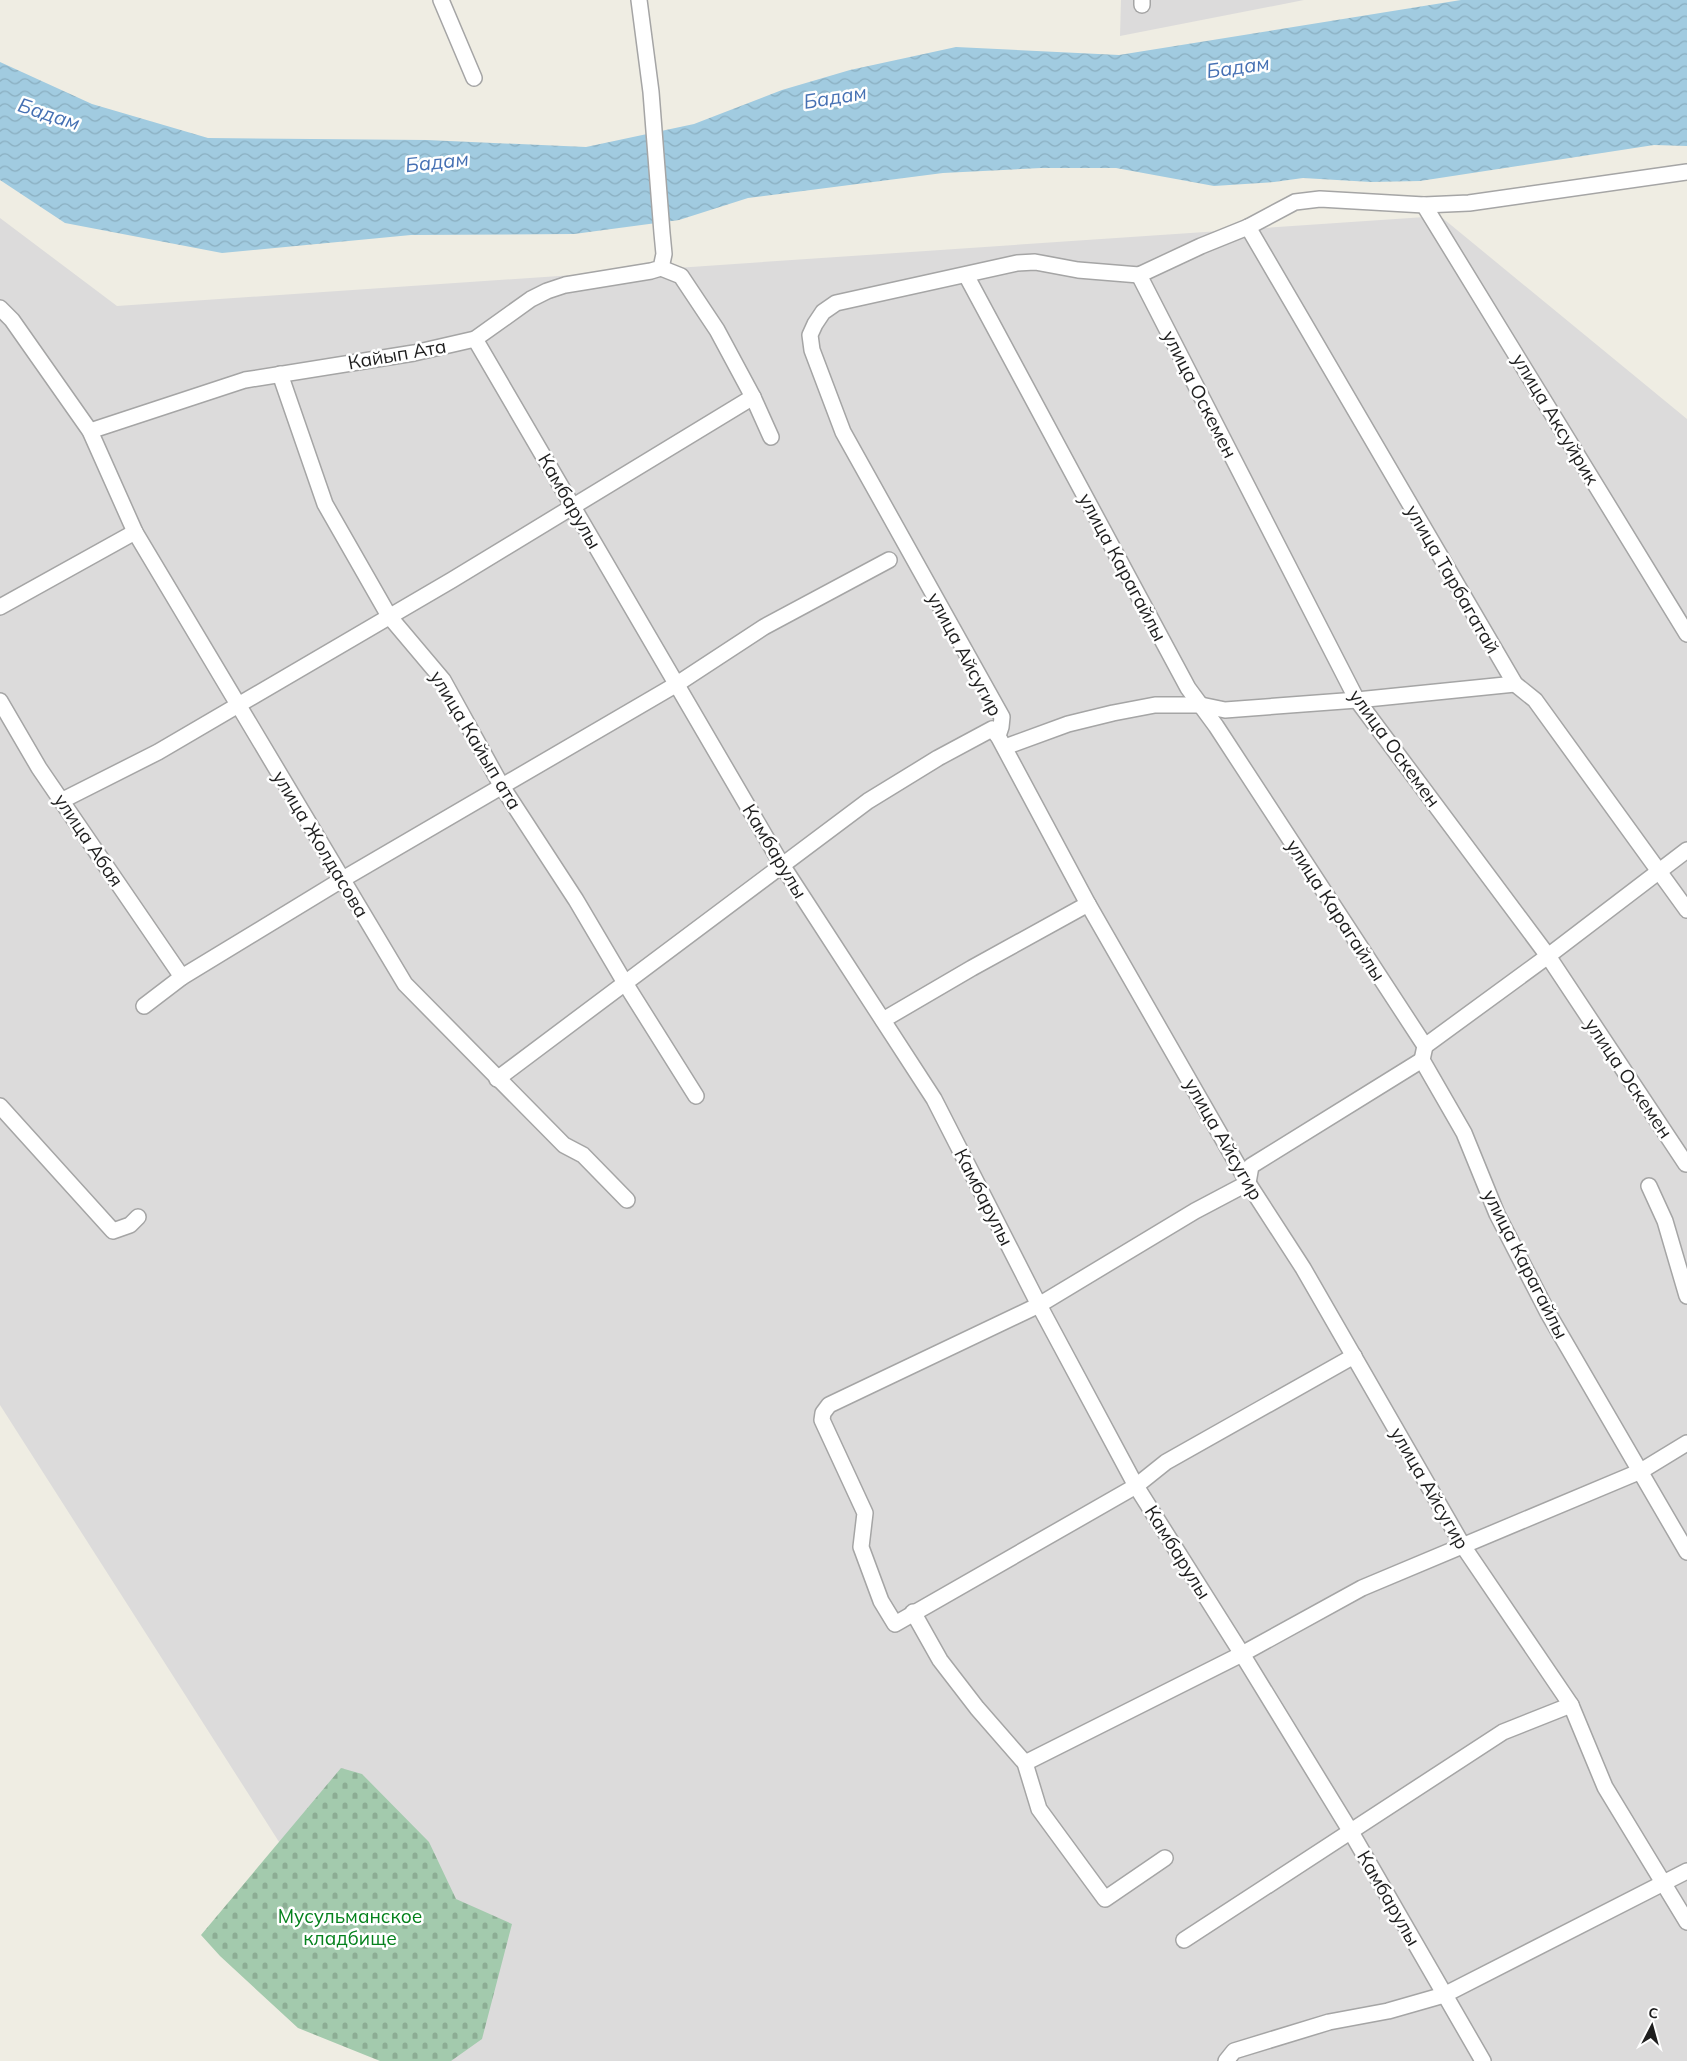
<svg xmlns="http://www.w3.org/2000/svg" width="1687" height="2061" viewBox="0 0 1687 2061" font-family="Mulish,sans-serif">
<defs>
<pattern id="cemetery-stones" width="16" height="16" patternUnits="userSpaceOnUse" patternTransform="scale(1.25)"><rect width="16" height="16" fill="#a3caad"/><path d="M2 7V4a2 2 0 0 1 4 0v3zM10 15v-3a2 2 0 0 1 4 0v3z" fill="#8cad94"/></pattern>
<pattern id="water-waves" width="16" height="10" patternUnits="userSpaceOnUse" patternTransform="scale(1.25)"><rect width="16" height="10" fill="#a1cbe0"/><path d="M0 5q4-4 8 0t8 0" fill="none" stroke="#8aaec0"/></pattern>
</defs>
<rect width="100%" height="100%" fill="#efede3"/>
<g fill="#dcdbdb">
<path d="M1121 0H1304L1120 36Z"/>
<path d="M1440 216 1687 419V2061H419L0 1405V218L117 306Z"/>
</g>
<path fill="url(#cemetery-stones)" d="M341 1768 362 1774 429 1842 456 1899 512 1924 482 2039 451 2061H380L298 2028 220 1956 201 1935Z"/>
<path fill="url(#water-waves)" d="M1461 0H1687V146L1654 145 1420 181 1371 182 1303 178 1274 182 1214 186 1116 168H1041L943 173 748 198 679 220 574 234 411 235 222 253 65 223 0 180V62L92 104 208 138 427 140 586 147 694 124 782 90 850 70 956 47 1119 55Z"/>
<g fill="none" stroke-linecap="round" stroke-linejoin="round">
<g stroke="#a5a5a5" stroke-width="18">
<g id="minor">
<path d="M441 0 474 78"/>
<path d="M1142 0V5"/>
<path d="M1687 172 1469 203 1424 205 1320 199 1295 202 1248 227 1201 246 1139 275 1078 270 1035 262 1017 263 836 303 823 312 815 324 810 335 812 350 843 432 1002 717 1001 727 998 736 1088 904 1248 1183 1303 1268 1463 1546 1571 1705 1605 1787 1687 1922"/>
<path d="M1424 205 1687 634"/>
<path d="M1248 227 1515 684 1535 700 1687 910"/>
<path d="M661 268 681 276 717 330 753 397 771 437"/>
<path d="M966 275 1188 688 1216 726 1425 1046 1422 1060 1464 1133 1497 1214 1548 1313 1687 1552"/>
<path d="M1139 275 1357 700 1548 956 1686 1164"/>
<path d="M0 308 12 320 90 431 135 532 405 984 564 1145 583 1155 627 1200"/>
<path d="M475 339 782 865 934 1099 1039 1305 1136 1486 1242 1654 1351 1832 1483 2061"/>
<path d="M280 374 325 504 389 616 443 680 501 785 576 900 625 983 696 1096"/>
<path d="M90 431 245 380 414 353 475 339 531 299 547 291 565 285 651 271 661 268 664 254 662 233 651 92 639 0"/>
<path d="M0 607 135 532"/>
<path d="M0 701 39 768 182 977"/>
<path d="M1005 747 1068 724 1113 713 1155 705H1201L1225 710 1357 700 1515 684"/>
<path d="M61 801 158 752 452 580 753 397"/>
<path d="M144 1006 182 977 343 879 677 684 764 627 889 560"/>
<path d="M883 1020 972 968 1088 904"/>
<path d="M1425 1046 1548 956 1687 850"/>
<path d="M497 1079 868 801 938 758 992 729 998 736"/>
<path d="M0 1106 113 1231 130 1225 138 1217"/>
<path d="M1649 1186 1665 1221 1687 1296"/>
<path d="M1354 1356 1166 1462 1136 1486 895 1624 881 1601 861 1547 865 1513 822 1420 823 1413 829 1405 1039 1305 1195 1211 1248 1183 1251 1166 1422 1060"/>
<path d="M913 1612 940 1660 977 1708 1025 1763 1039 1809 1105 1899 1165 1858"/>
<path d="M1025 1763 1242 1654 1362 1588 1641 1471 1687 1443"/>
<path d="M1184 1940 1503 1732 1571 1705"/>
<path d="M1226 2061 1234 2051 1329 2022 1388 2011 1444 1995 1687 1871"/>
</g>
</g>
<use href="#minor" stroke="#fff" stroke-width="15"/>
</g>
<g text-anchor="middle" stroke-width="5" stroke-linejoin="round" paint-order="stroke">
<g font-size="19" fill="#1e1e1e" stroke="#fff">
<text transform="translate(397 354) rotate(-10)" y="7">Кайып Ата</text>
<text transform="translate(1200 394) rotate(63)" y="7">улица Оскемен</text>
<text transform="translate(1556 419) rotate(59)" y="7">улица Аксуйрик</text>
<text transform="translate(570 501) rotate(60)" y="7">Камбарулы</text>
<text transform="translate(1123 567) rotate(62)" y="7">улица Карагайлы</text>
<text transform="translate(1453 579) rotate(60)" y="7">улица Тарбагатай</text>
<text transform="translate(965 654) rotate(62)" y="7">улица Айсугир</text>
<text transform="translate(476 740) rotate(59)" y="7">улица Кайып ата</text>
<text transform="translate(1395 748) rotate(54)" y="7">улица Оскемен</text>
<text transform="translate(89 840) rotate(56)" y="7">улица Абая</text>
<text transform="translate(321 844) rotate(59)" y="7">улица Жолдасова</text>
<text transform="translate(775 851) rotate(59)" y="7">Камбарулы</text>
<text transform="translate(1336 910) rotate(57)" y="7">улица Карагайлы</text>
<text transform="translate(1629 1078) rotate(56)" y="7">улица Оскемен</text>
<text transform="translate(1224 1139) rotate(60)" y="7">улица Айсугир</text>
<text transform="translate(984 1197) rotate(63)" y="7">Камбарулы</text>
<text transform="translate(1526 1264) rotate(63)" y="7">улица Карагайлы</text>
<text transform="translate(1430 1488) rotate(60)" y="7">улица Айсугир</text>
<text transform="translate(1178 1552) rotate(58)" y="7">Камбарулы</text>
<text transform="translate(1389 1898) rotate(60)" y="7">Камбарулы</text>
</g>
<g font-size="19" fill="#05821d" stroke="#fff">
<text x="350" y="1923">Мусульманское<tspan x="350" dy="22">кладбище</tspan></text>
</g>
<g font-size="20" font-style="italic" fill="#4570b3" stroke="#fff">
<text transform="translate(1238 67) rotate(-8)" y="7">Бадам</text>
<text transform="translate(835 97) rotate(-9)" y="7">Бадам</text>
<text transform="translate(49 114) rotate(18)" y="7">Бадам</text>
<text transform="translate(437 162) rotate(-6)" y="7">Бадам</text>
</g>
</g>
<g transform="translate(1652 2026) rotate(6)" stroke="#ffffff" stroke-width="4" paint-order="stroke">
<path d="M0-4L9 19L0 12L-9 19Z" fill="#1e1e1e"/>
<text y="-8" font-size="14" font-weight="bold" text-anchor="middle" fill="#1e1e1e">С</text>
</g>
</svg>
